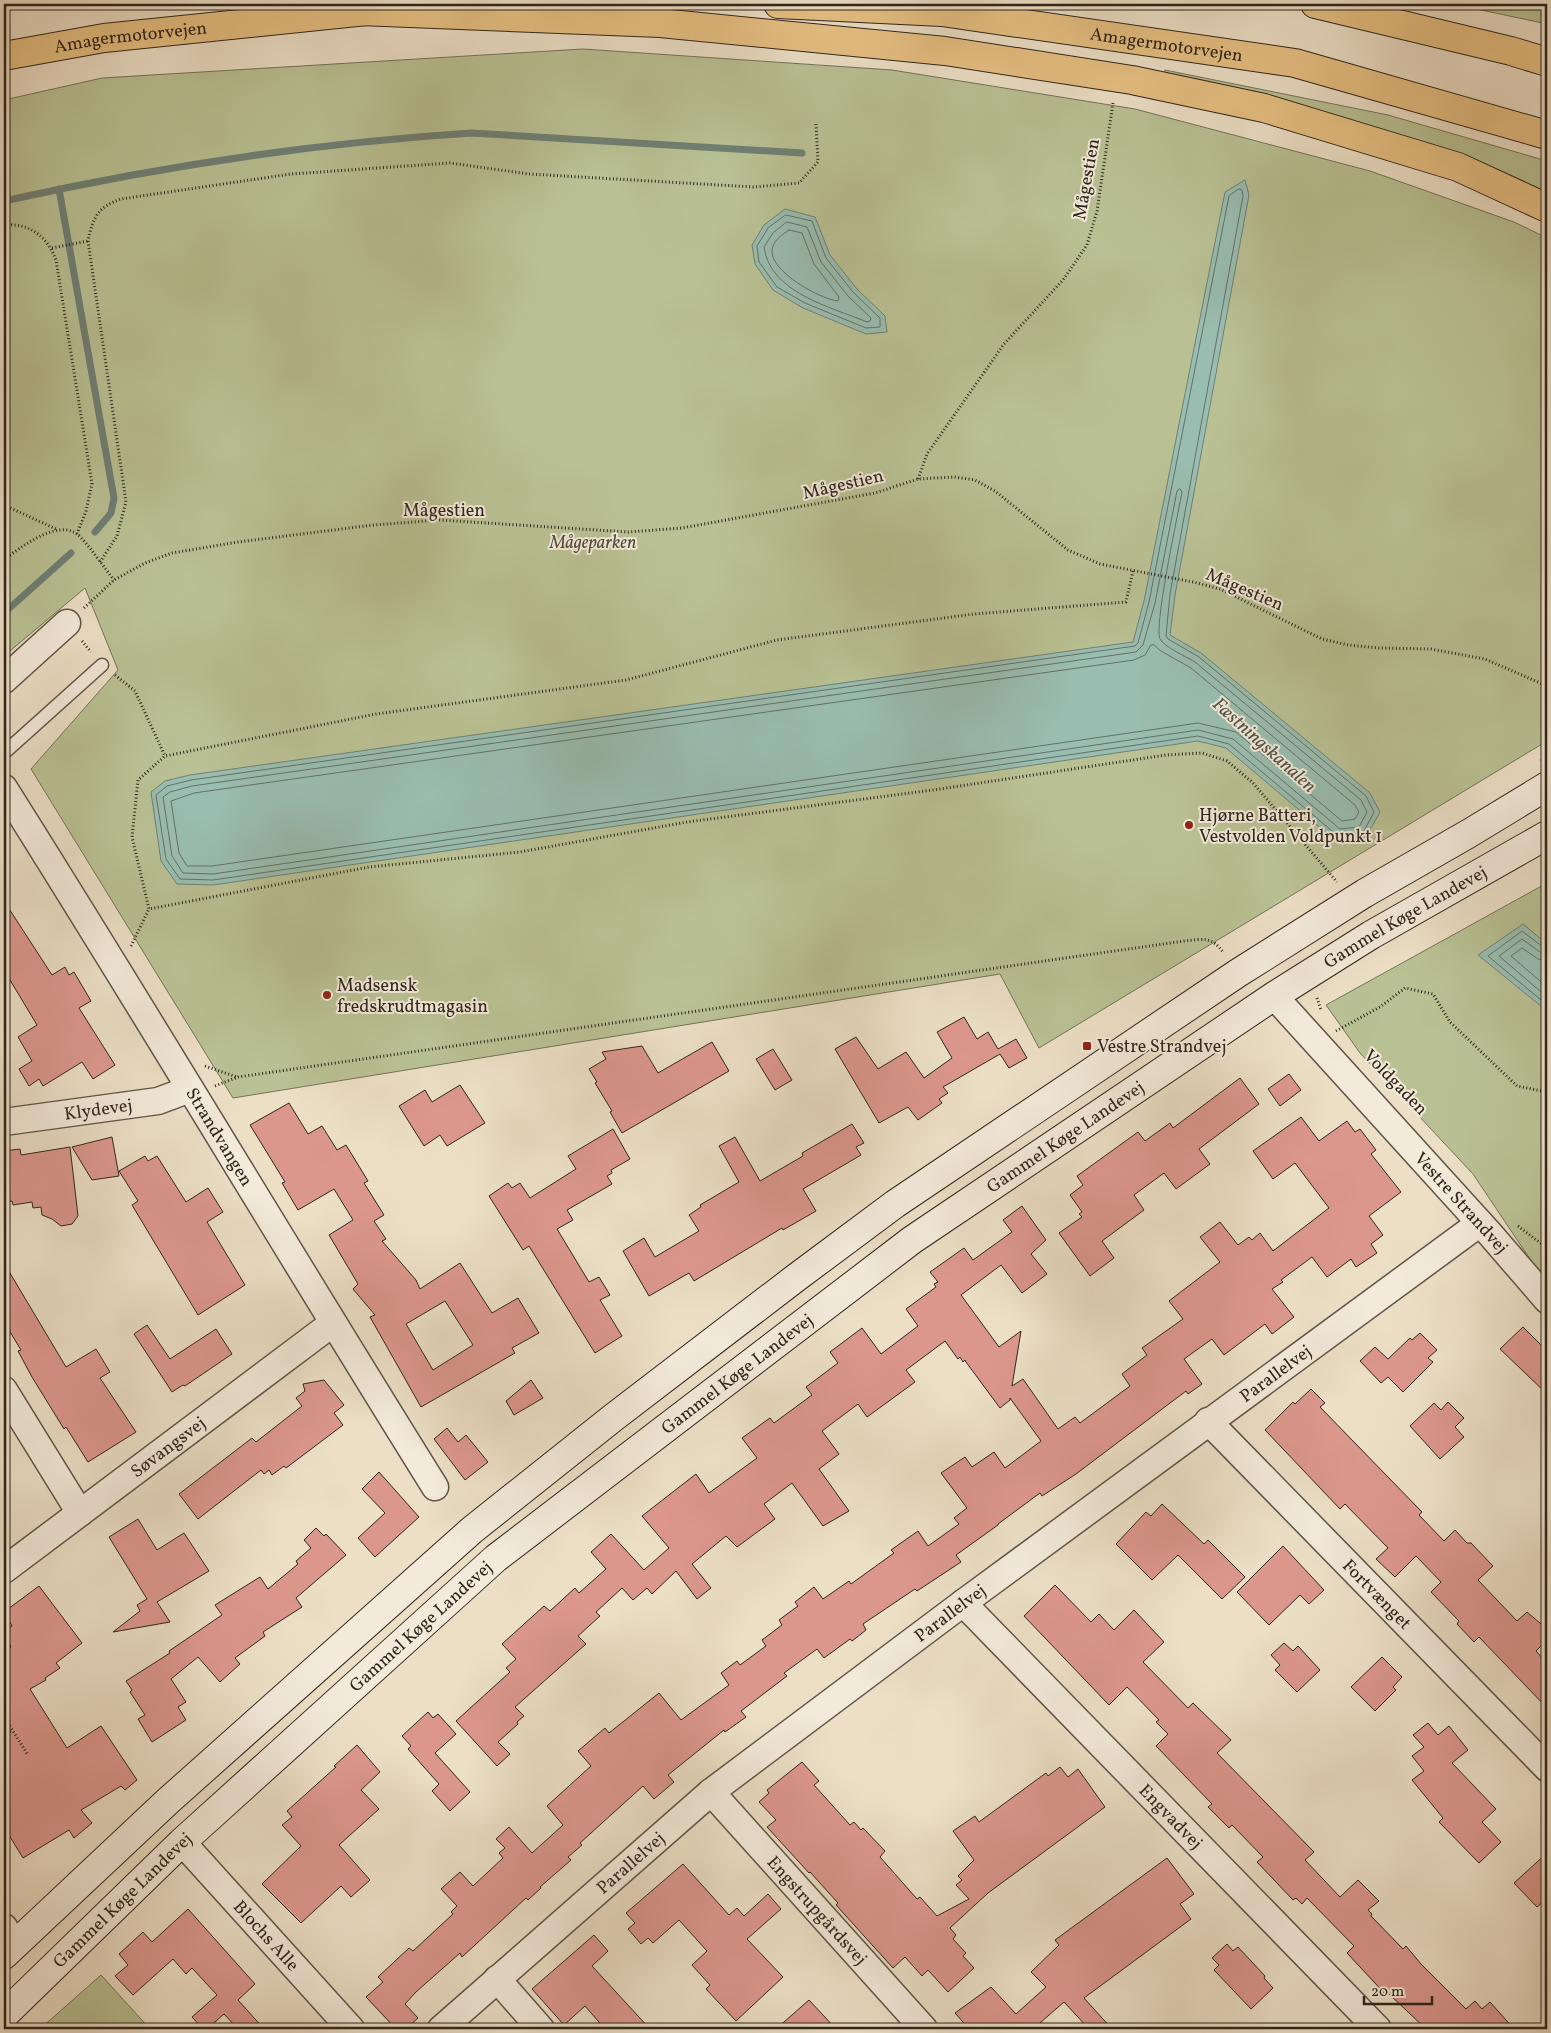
<svg xmlns="http://www.w3.org/2000/svg" width="1551" height="2033" viewBox="0 0 1551 2033" font-family="Vollkorn,serif">
<rect width="100%" height="100%" fill="#ecdfc6"/>
<filter id="stains"><feTurbulence type="fractalNoise" baseFrequency=".004" numOctaves="4"/><feColorMatrix values="0 0 0 0 .2 0 0 0 0 .09 0 0 0 0 .02 0 0 0 .5 -.17"/></filter>
<radialGradient id="worn" r=".72"><stop offset=".6" stop-color="#630" stop-opacity="0"/><stop offset="1" stop-color="#630" stop-opacity=".3"/></radialGradient>
<g fill="#b9c194" stroke="#747358">
<path d="M1453 4H1547V24Z"/>
<path d="M583 49 892 70 1135 109 1370 171 1514 222 1547 238V741L1039 1048 1000 974 233 1098 31 769 118 670 85 588 4 656V100L102 78Z"/>
<path d="M1165 70 1388 115 1547 161V193L1164 77Z"/>
<path d="M1547 883V1281L1540 1274 1473 1174 1360 1053 1326 1005Z"/>
<path d="M101 1975 150 2029H40Z"/>
</g>
<g fill="#99bdb0" stroke="#6f8075">
<path d="M1245 180 1249 195 1175 595 1170 635 1201 653 1370 793 1380 812 1366 837 1337 842 1226 748 1198 741 213 885 177 884 161 861 151 792 165 781 190 775 1133 642 1144 601 1225 192Z"/>
<path d="M785 209 815 217 830 255 857 289 885 316 887 332 866 334 803 308 773 290 755 264 752 245 764 225Z"/>
<path d="M1523 924 1547 944V1011L1478 955Z"/>
</g>
<g fill="none" stroke-linecap="round" stroke-linejoin="round">
<g stroke="#647166" stroke-width="1">
<path d="M1239 189 1242 190 1243 196 1170 594 1166 636 1168 639 1199 657 1366 796 1374 812 1363 833 1338 836 1229 744 1198 736 213 880 180 879 166 859 156 795 167 786 191 780 1135 646 1138 643 1149 602 1229 196Z"/>
<path d="M786 215 812 221 826 258 853 292 880 318V327L866 328 805 303 777 287 759 262 757 246 768 228Z"/>
<path d="M787 222 807 227 821 262 848 296 871 318 870 321 867 322C831 307 770 293 764 247L773 233Z"/>
<path d="M789 230 802 233 814 264 839 297 838 301C820 299 771 272 772 251 772 241 782 235 789 230Z"/>
<path d="M1180 489 1182 492C1178 514 1154 625 1160 639 1164 647 1187 657 1195 662L1361 800 1367 812 1359 827 1340 829 1233 739 1198 730 213 874 183 873 172 856 163 797 170 792 192 786 1136 652 1143 645 1155 603 1177 491Z"/>
<path d="M1151 645H1154L1161 651 1191 668 1355 805 1359 812 1355 819 1342 821 1236 732 1198 723 212 866H187L179 853 171 801 194 793 1134 660 1145 655Z"/>
<path d="M1547 947H1543L1522 931 1488 956 1547 1005"/>
<path d="M1547 954 1540 952 1522 939 1499 956 1547 997"/>
<path d="M1547 961 1538 959 1522 948 1511 956 1547 987"/>
</g>
<g stroke="#6f8075" stroke-width="7">
<path d="M59 189 114 498 111 513 95 532"/>
<path d="M4 201C157 167 314 143 471 133L802 153"/>
<path d="M4 613 71 553"/>
</g>
</g>
<g fill="#dc978d" stroke="#2f251d" fill-rule="evenodd">
<path d="M4 901 52 975 65 967 69 975 74 972 91 1001 79 1008 115 1065 93 1079 82 1062 43 1086 39 1079 29 1086 19 1069 32 1061 18 1037 37 1025 4 970Z"/>
<path d="M964 1017 977 1039 988 1032 998 1049 1016 1039 1027 1058 1009 1068 1000 1054 943 1087 948 1093 939 1099 942 1103 918 1120 908 1107 879 1123 835 1049 856 1037 878 1069 906 1052 924 1078 952 1058 937 1032Z"/>
<path d="M712 1042 729 1071 622 1133 610 1112 612 1111 595 1083 597 1082 589 1069 606 1059 602 1052 642 1046 658 1073Z"/>
<path d="M773 1049 792 1080 775 1090 756 1059Z"/>
<path d="M1289 1074 1301 1090 1280 1106 1268 1089Z"/>
<path d="M1240 1078 1259 1104 1199 1149 1210 1164 1176 1189 1164 1173 1134 1195 1144 1210 1102 1241 1114 1258 1090 1276 1059 1233 1082 1217 1079 1214 1082 1212 1070 1195 1083 1185 1077 1176 1138 1132 1145 1141 1170 1123 1173 1128Z"/>
<path d="M460 1085 485 1123 447 1146 440 1135 424 1146 399 1106 425 1090 432 1102Z"/>
<path d="M289 1103 308 1134 322 1126 337 1150 346 1145 368 1181 364 1183 384 1215 374 1221 386 1239 382 1241 416 1280 420 1289 460 1263 492 1313 518 1298 539 1333 512 1348 515 1353 421 1407 370 1317 375 1315 353 1289 358 1284 329 1235 353 1220 334 1189 298 1210 282 1183 285 1182 250 1125ZM445 1301 473 1345 433 1370 406 1324Z"/>
<path d="M1301 1117 1319 1141 1347 1121 1355 1132 1360 1129 1376 1150 1371 1154 1401 1192 1369 1216 1383 1235 1371 1244 1377 1253 1356 1267 1351 1259 1327 1277 1312 1257 1281 1280 1283 1282 1272 1289 1294 1317 1272 1334 1265 1324 1224 1355 1212 1339 1184 1359 1202 1384 1188 1394 1186 1391 1076 1474 1042 1496 1040 1493 998 1524V1525L956 1555 961 1562 917 1591 915 1589 863 1624 866 1630 852 1641 850 1639 824 1658 817 1649 784 1673 787 1676 741 1711 746 1717 725 1732 724 1730 668 1775 674 1782 654 1799 643 1786 580 1843 582 1845 568 1857 571 1860 540 1887 541 1888 528 1900 526 1898 462 1957 460 1953 416 1992 405 2004 418 2018 406 2029H396L366 1997 383 1982 378 1977 409 1948 413 1951 453 1914 451 1912 457 1906 441 1889 460 1872 473 1886 503 1858 499 1853 505 1848 496 1839 509 1827 532 1853 563 1825 547 1806 591 1766 578 1751 605 1728 609 1733 659 1693 681 1720 729 1685 721 1673 737 1661 740 1665 766 1646 762 1640 782 1625 779 1620 798 1606 795 1602 814 1587 823 1599 849 1581 851 1584 894 1553 891 1550 918 1531 928 1546 959 1524 954 1518 967 1508 941 1473 965 1457 972 1467 994 1452 1005 1468 1041 1441 1010 1398V1400L1000 1408 966 1362 965 1360 963 1362 960 1357 958 1359 945 1341 906 1370 915 1382 867 1417 858 1404 822 1431 839 1454 819 1469 849 1511 823 1526 792 1483 764 1504 775 1519 737 1547 726 1536 692 1564 711 1588 697 1599 676 1571 652 1594 647 1588 633 1600 622 1588 596 1612 600 1616 578 1636 586 1644 515 1707 524 1716 517 1722 518 1724 498 1742 510 1754 497 1766 456 1721 510 1672 506 1668 516 1659 502 1644 544 1606 550 1611 575 1588 579 1593 606 1569 591 1552 611 1534 644 1570 669 1548 642 1516 696 1474 709 1493 757 1458 742 1438 770 1418 774 1423 812 1395 806 1387 838 1363 830 1352 862 1328 881 1354 918 1326 906 1309 936 1287 934 1284 938 1282 930 1272 964 1248 973 1260 1012 1232 1003 1220 1022 1206 1046 1240 1031 1254 1047 1274 1022 1293 1001 1265 961 1295 999 1347 1021 1331 1012 1386 1023 1379 1058 1429 1075 1417 1080 1423 1130 1386 1122 1374 1147 1355 1142 1348 1183 1319 1169 1301 1220 1262 1200 1237 1220 1222 1238 1245 1249 1237 1252 1240 1260 1233 1273 1251 1329 1208 1295 1163 1273 1179 1253 1151Z"/>
<path d="M852 1124 864 1143 856 1147 861 1155 803 1189 816 1211 783 1230 782 1228 694 1281 689 1273 649 1296 623 1251 644 1238 655 1257 699 1231 689 1215 701 1207 700 1205 739 1182 719 1146 735 1137 760 1181 803 1156 802 1153Z"/>
<path d="M613 1129 630 1159 611 1170 612 1173 607 1176 612 1184 567 1210 573 1220 557 1229 589 1282 599 1277 610 1295 600 1300 622 1336 595 1353 529 1246 523 1250 489 1196 508 1183 512 1188 520 1183 530 1198 576 1169 568 1156Z"/>
<path d="M112 1137 119 1176 92 1180 72 1147Z"/>
<path d="M70 1147 78 1216 72 1224 61 1226 52 1219 42 1215 41 1207 33 1208 32 1202 13 1205 12 1201 8 1202 7 1196 4 1197V1151L20 1149 21 1155Z"/>
<path d="M145 1156 148 1161 157 1156 186 1202 208 1188 223 1212 207 1222 245 1285 198 1315 132 1205 138 1201 119 1171Z"/>
<path d="M4 1263 66 1367 96 1349 110 1372 100 1378 136 1432 88 1462 66 1427 64 1429 32 1377 18 1351 21 1350 4 1322Z"/>
<path d="M147 1325 170 1359 216 1329 232 1354 185 1386 183 1385 172 1392 134 1334Z"/>
<path d="M1523 1327 1547 1351V1394L1500 1349Z"/>
<path d="M1420 1333 1437 1350 1428 1358 1433 1362 1403 1392 1388 1377 1381 1383 1360 1361 1375 1347 1388 1359 1410 1338 1412 1340Z"/>
<path d="M324 1380 344 1405 334 1413 343 1425 286 1468 284 1466 272 1475 269 1470 264 1474 261 1470 198 1519 179 1494 252 1438 256 1442 302 1406 296 1398 305 1391 303 1384Z"/>
<path d="M531 1380 543 1398 514 1415 506 1401Z"/>
<path d="M1311 1389 1325 1403 1320 1407 1422 1512 1419 1515 1444 1541 1455 1530 1467 1543H1471L1493 1566 1478 1580 1517 1621 1527 1612 1547 1629V1640L1536 1651 1547 1663V1708L1479 1637 1474 1642 1457 1624 1459 1621 1431 1592 1441 1582 1416 1556 1395 1577 1376 1559 1388 1548 1345 1504 1340 1509 1265 1430 1293 1402 1295 1404Z"/>
<path d="M1448 1402 1464 1418 1455 1427 1464 1437 1440 1459 1410 1426 1434 1403 1441 1410Z"/>
<path d="M447 1428 458 1442 466 1435 488 1462 465 1480 434 1439Z"/>
<path d="M379 1472 419 1517 375 1557 358 1538 385 1513 362 1489Z"/>
<path d="M1162 1504 1204 1544 1208 1540 1245 1577 1222 1599 1178 1555 1152 1580 1116 1544 1146 1512 1151 1516Z"/>
<path d="M138 1519 157 1550 184 1533 209 1571 157 1602 170 1622 113 1632 140 1611 137 1605 147 1599 109 1537Z"/>
<path d="M316 1528 324 1536 326 1534 346 1555 296 1598 302 1607 263 1632 265 1636 235 1658 240 1664 220 1682 198 1657 171 1679 186 1702 178 1707 186 1720 152 1742 138 1719 145 1715 130 1692 132 1690 126 1681 170 1653 169 1651 222 1615 215 1605 260 1577 268 1589 298 1564 296 1561 311 1548 304 1540Z"/>
<path d="M1283 1546 1324 1590 1309 1604 1300 1595 1269 1625 1237 1592Z"/>
<path d="M1055 1585 1091 1622 1099 1614 1114 1630 1134 1610 1164 1642 1143 1662 1188 1708 1193 1703 1231 1740 1217 1753 1314 1852 1305 1860 1340 1897 1358 1880 1379 1901 1368 1910 1372 1914 1371 1916 1403 1949 1406 1946 1421 1964 1466 2009 1475 2001 1482 2009 1490 2002 1514 2029H1426L1389 1994 1387 1996 1347 1953 1354 1946 1307 1898 1302 1904 1296 1898 1293 1900 1257 1862 1263 1857 1232 1825 1229 1828 1208 1807 1212 1804 1156 1746 1168 1734 1156 1722 1159 1720 1127 1687 1109 1705 1024 1616Z"/>
<path d="M39 1586 82 1643 56 1663 60 1668 45 1678 46 1680 30 1689 67 1748 101 1726 137 1780 125 1790 121 1786 81 1810 92 1823 74 1838 69 1830 23 1858 4 1827V1651L11 1647 4 1631 12 1626 4 1612Z"/>
<path d="M1284 1643 1293 1651 1298 1646 1320 1670 1297 1692 1275 1670 1280 1665 1271 1655Z"/>
<path d="M1382 1657 1402 1677 1393 1687 1396 1690 1375 1711 1351 1687Z"/>
<path d="M428 1712 433 1718 438 1714 456 1734 435 1753 470 1792 450 1811 432 1791 439 1784 408 1749 411 1746 402 1736Z"/>
<path d="M1428 1723 1438 1735 1449 1726 1468 1750 1452 1763 1496 1809 1482 1822 1501 1842 1479 1863 1439 1822 1443 1818 1412 1780 1424 1771 1412 1756 1424 1747 1413 1735Z"/>
<path d="M357 1745 380 1772 361 1790 379 1809 339 1845 370 1880 351 1897 341 1886 301 1923 262 1884 301 1846 282 1825 292 1817 287 1811 336 1767 334 1766Z"/>
<path d="M802 1762 819 1781 814 1785 850 1825 854 1822 861 1830 863 1828 885 1851 880 1857 917 1899 920 1897 937 1916 969 1899 956 1885 962 1880 958 1876 974 1860 953 1831 975 1816 979 1822 1046 1773 1048 1776 1060 1767 1068 1777 1078 1769 1105 1807 988 1893 950 1928 956 1935 953 1939 966 1953 963 1956 974 1968 948 1992 928 1970 922 1976 905 1957 893 1968 836 1905 838 1903 810 1872 809 1873 767 1827 776 1820 759 1802 769 1793 767 1790Z"/>
<path d="M1547 1853V1898L1537 1907 1514 1883Z"/>
<path d="M1167 1858 1194 1894 1180 1904 1191 1919 1084 1998 1112 2029H1089L1064 2002 1033 2029H969L955 2013 991 1987 1016 2014 1046 1987 1031 1972 1059 1945 1055 1940Z"/>
<path d="M683 1864 729 1915 737 1908 744 1916 768 1894 781 1909 747 1939 783 1977 736 2021 706 1989 710 1985 692 1965 707 1951 679 1920 653 1943 648 1938 641 1944 628 1929 635 1923 626 1913Z"/>
<path d="M188 1909 255 1984 238 2000 264 2029H238L224 2014 207 2029H203L192 2017 217 1995 192 1968 186 1974 173 1959 133 1995 115 1976 128 1965 119 1954 143 1932 152 1942Z"/>
<path d="M594 1935 608 1951 592 1966 650 2029H605L585 2006 564 2025 532 1989Z"/>
<path d="M1227 1944 1233 1951 1238 1947 1265 1976 1264 1978 1273 1988 1251 2009 1214 1970 1219 1965 1212 1958Z"/>
<path d="M809 2000 836 2029H776Z"/>
</g>
<g fill="none" stroke-linecap="round" stroke-linejoin="round">
<g stroke="#5e5447" stroke-width="15">
<path id="service" d="M4 753 102 665"/>
</g>
<g stroke="#5e5447" stroke-width="29">
<g id="minor">
<path d="M4 680 67 623"/>
<path id="s1" d="M4 788C150 1019 290 1255 435 1487"/>
<path id="s2" d="M1274 996 1490 1234 1547 1300"/>
<path id="s3" d="M4 1122 158 1101 190 1089"/>
<path d="M4 1390 80 1513"/>
<path id="s4" d="M1208 1421 1547 1768"/>
<path id="s5" d="M4 1570 333 1323"/>
<path id="s6" d="M963 1603 1378 2029"/>
<path id="s7" d="M711 1792 924 2029"/>
<path id="s8" d="M182 1842 351 2029"/>
<path d="M4 1927 14 1944"/>
<path d="M497 1979 541 2029"/>
<path id="s9" d="M441 2029 711 1792 963 1603 1480 1223"/>
</g>
</g>
<g stroke="#2f251d" stroke-width="30">
<g id="secondary">
<path d="M4 1955 168 1801 472 1530 614 1417 797 1277 895 1204 1238 973 1365 893 1468 834 1547 786"/>
<path id="s10" d="M4 2015 182 1842 496 1558 912 1240 1274 996 1371 935 1547 835"/>
</g>
</g>
<g stroke="#2f251d" stroke-width="30">
<g id="motorway">
<path id="s11" d="M778 4 942 12 1295 63 1547 135"/>
<path d="M1315 4 1511 51 1547 62"/>
<path d="M359 11 660 23 945 51 1132 80 1264 108 1458 167 1547 208"/>
<path id="s12" d="M4 56 104 38 376 10"/>
</g>
</g>
<g stroke="#2f251d" stroke-width="3" stroke-dasharray="1 2.5" stroke-linecap="butt">
<path d="M4 225C30 223 47 236 56 260L92 484 86 511 77 534"/>
<path d="M52 248 88 241"/>
<path d="M918 479 927 454 1004 344 1063 280 1087 245 1097 211 1113 103"/>
<path d="M4 505 56 529"/>
<path d="M4 559C21 548 56 519 77 534 86 541 106 570 114 580"/>
<path d="M100 562 117 536 126 502 88 241C93 217 98 207 121 199L291 174 450 163 529 174 754 187 799 183 818 162 816 124"/>
<path d="M1133 571 1126 602 974 614 777 640 626 680 376 714 165 756 138 780 132 837 149 909 369 867 520 852 687 822 933 790 1166 755 1202 753 1227 761 1253 783 1337 882"/>
<path d="M84 608 114 580 145 563 172 553 238 542 373 525 440 520 628 532 682 528 875 493 918 479 954 477 975 480 995 491 1068 550 1100 564 1193 582 1220 589 1322 639 1348 645 1379 648 1431 649 1485 659 1547 686"/>
<path d="M82 641 91 652"/>
<path d="M115 675 135 691 165 756"/>
<path d="M1541 761 1547 757"/>
<path d="M131 946 149 909"/>
<path d="M1317 998 1321 1010"/>
<path d="M1336 1031 1380 1007 1405 988 1433 994 1450 1022 1517 1086 1547 1092"/>
<path d="M205 1066 237 1077"/>
<path d="M215 1086 238 1077 1184 941C1204 939 1211 936 1224 953"/>
<path d="M1518 1226 1547 1248"/>
<path d="M4 1717 28 1755"/>
<path d="M4 1735 12 1730"/>
</g>
<use href="#service" stroke="#f3eada" stroke-width="12"/>
<use href="#minor" stroke="#f3eada" stroke-width="26"/>
<use href="#secondary" stroke="#f3eada" stroke-width="28"/>
<use href="#motorway" stroke="#e6c083" stroke-width="28"/>
</g>
<g fill="#8f2418" stroke="#f3eada" stroke-width="2">
<circle cx="1189" cy="825" r="5"/>
<circle cx="327" cy="995" r="5"/>
<rect x="1082" y="1041" width="10" height="10" rx="2.5"/>
</g>
<g text-anchor="middle" stroke-width="4" stroke-linejoin="round" paint-order="stroke">
<g font-size="18" fill="#2f251d" stroke="#f3eada">
<text dy="6" stroke="none"><textPath href="#s12" startOffset="128">Amagermotorvejen</textPath></text>
<text dy="6" stroke="none"><textPath href="#s11" startOffset="391">Amagermotorvejen</textPath></text>
<text transform="translate(1086 179) rotate(-80)" y="6">Mågestien</text>
<text transform="translate(843 484) rotate(-13)" y="6">Mågestien</text>
<text x="444" y="516">Mågestien</text>
<text transform="translate(1245 589) rotate(23)" y="6">Mågestien</text>
<text dy="6" stroke="none"><textPath href="#s10" startOffset="1785">Gammel Køge Landevej</textPath></text>
<text transform="translate(1396 1082) rotate(46)" y="6">Voldgaden</text>
<text dy="6" stroke="none"><textPath href="#s3" startOffset="95">Klydevej</textPath></text>
<text dy="6" stroke="none"><textPath href="#s1" startOffset="410">Strandvangen</textPath></text>
<text dy="6" stroke="none"><textPath href="#s10" startOffset="1380">Gammel Køge Landevej</textPath></text>
<text dy="6" stroke="none"><textPath href="#s2" startOffset="279">Vestre Strandvej</textPath></text>
<text dy="6" stroke="none"><textPath href="#s9" startOffset="1062">Parallelvej</textPath></text>
<text dy="6" stroke="none"><textPath href="#s10" startOffset="975">Gammel Køge Landevej</textPath></text>
<text dy="6" stroke="none"><textPath href="#s5" startOffset="205">Søvangsvej</textPath></text>
<text dy="6" stroke="none"><textPath href="#s4" startOffset="242">Fortvænget</textPath></text>
<text dy="6" stroke="none"><textPath href="#s9" startOffset="658">Parallelvej</textPath></text>
<text dy="6" stroke="none"><textPath href="#s10" startOffset="570">Gammel Køge Landevej</textPath></text>
<text dy="6" stroke="none"><textPath href="#s6" startOffset="298">Engvadvej</textPath></text>
<text dy="6" stroke="none"><textPath href="#s9" startOffset="252">Parallelvej</textPath></text>
<text dy="6" stroke="none"><textPath href="#s10" startOffset="165">Gammel Køge Landevej</textPath></text>
<text dy="6" stroke="none"><textPath href="#s7" startOffset="159">Engstrupgårdsvej</textPath></text>
<text dy="6" stroke="none"><textPath href="#s8" startOffset="126">Blochs Alle</textPath></text>
</g>
<g font-size="18" font-style="italic" fill="#524c3b" stroke="#f3eada">
<text x="593" y="548">Mågeparken</text>
</g>
<g font-size="18" fill="#2f251d" stroke="#f3eada" text-anchor="start">
<text x="1199" y="821">Hjørne Batteri,<tspan x="1199" dy="21">Vestvolden Voldpunkt 1</tspan></text>
<text x="337" y="991">Madsensk<tspan x="337" dy="21">fredskrudtmagasin</tspan></text>
<text x="1097" y="1052">Vestre Strandvej</text>
</g>
<g font-size="19" font-style="italic" fill="#4f5349" stroke="#f3eada">
<text transform="translate(1265 744) rotate(42)" y="7">Fæstningskanalen</text>
</g>
</g>
<rect width="1551" height="2033" fill="none" stroke="#ecdfc6" stroke-width="20"/>
<rect x="5" y="5" width="1541" height="2023" fill="none" stroke="#2f251d" stroke-width="2.5"/>
<rect x="10" y="10" width="1531" height="2013" fill="none" stroke="#2f251d"/>
<path d="M1364 1996v8h68v-8" fill="none" stroke="#2f251d" stroke-width="2.5"/>
<text x="1371" y="1996" font-size="15" fill="#2f251d" stroke="#f3eada" stroke-width="4" paint-order="stroke">20 m</text>
<rect width="100%" height="100%" filter="url(#stains)"/>
<rect width="100%" height="100%" fill="url(#worn)"/>
</svg>
